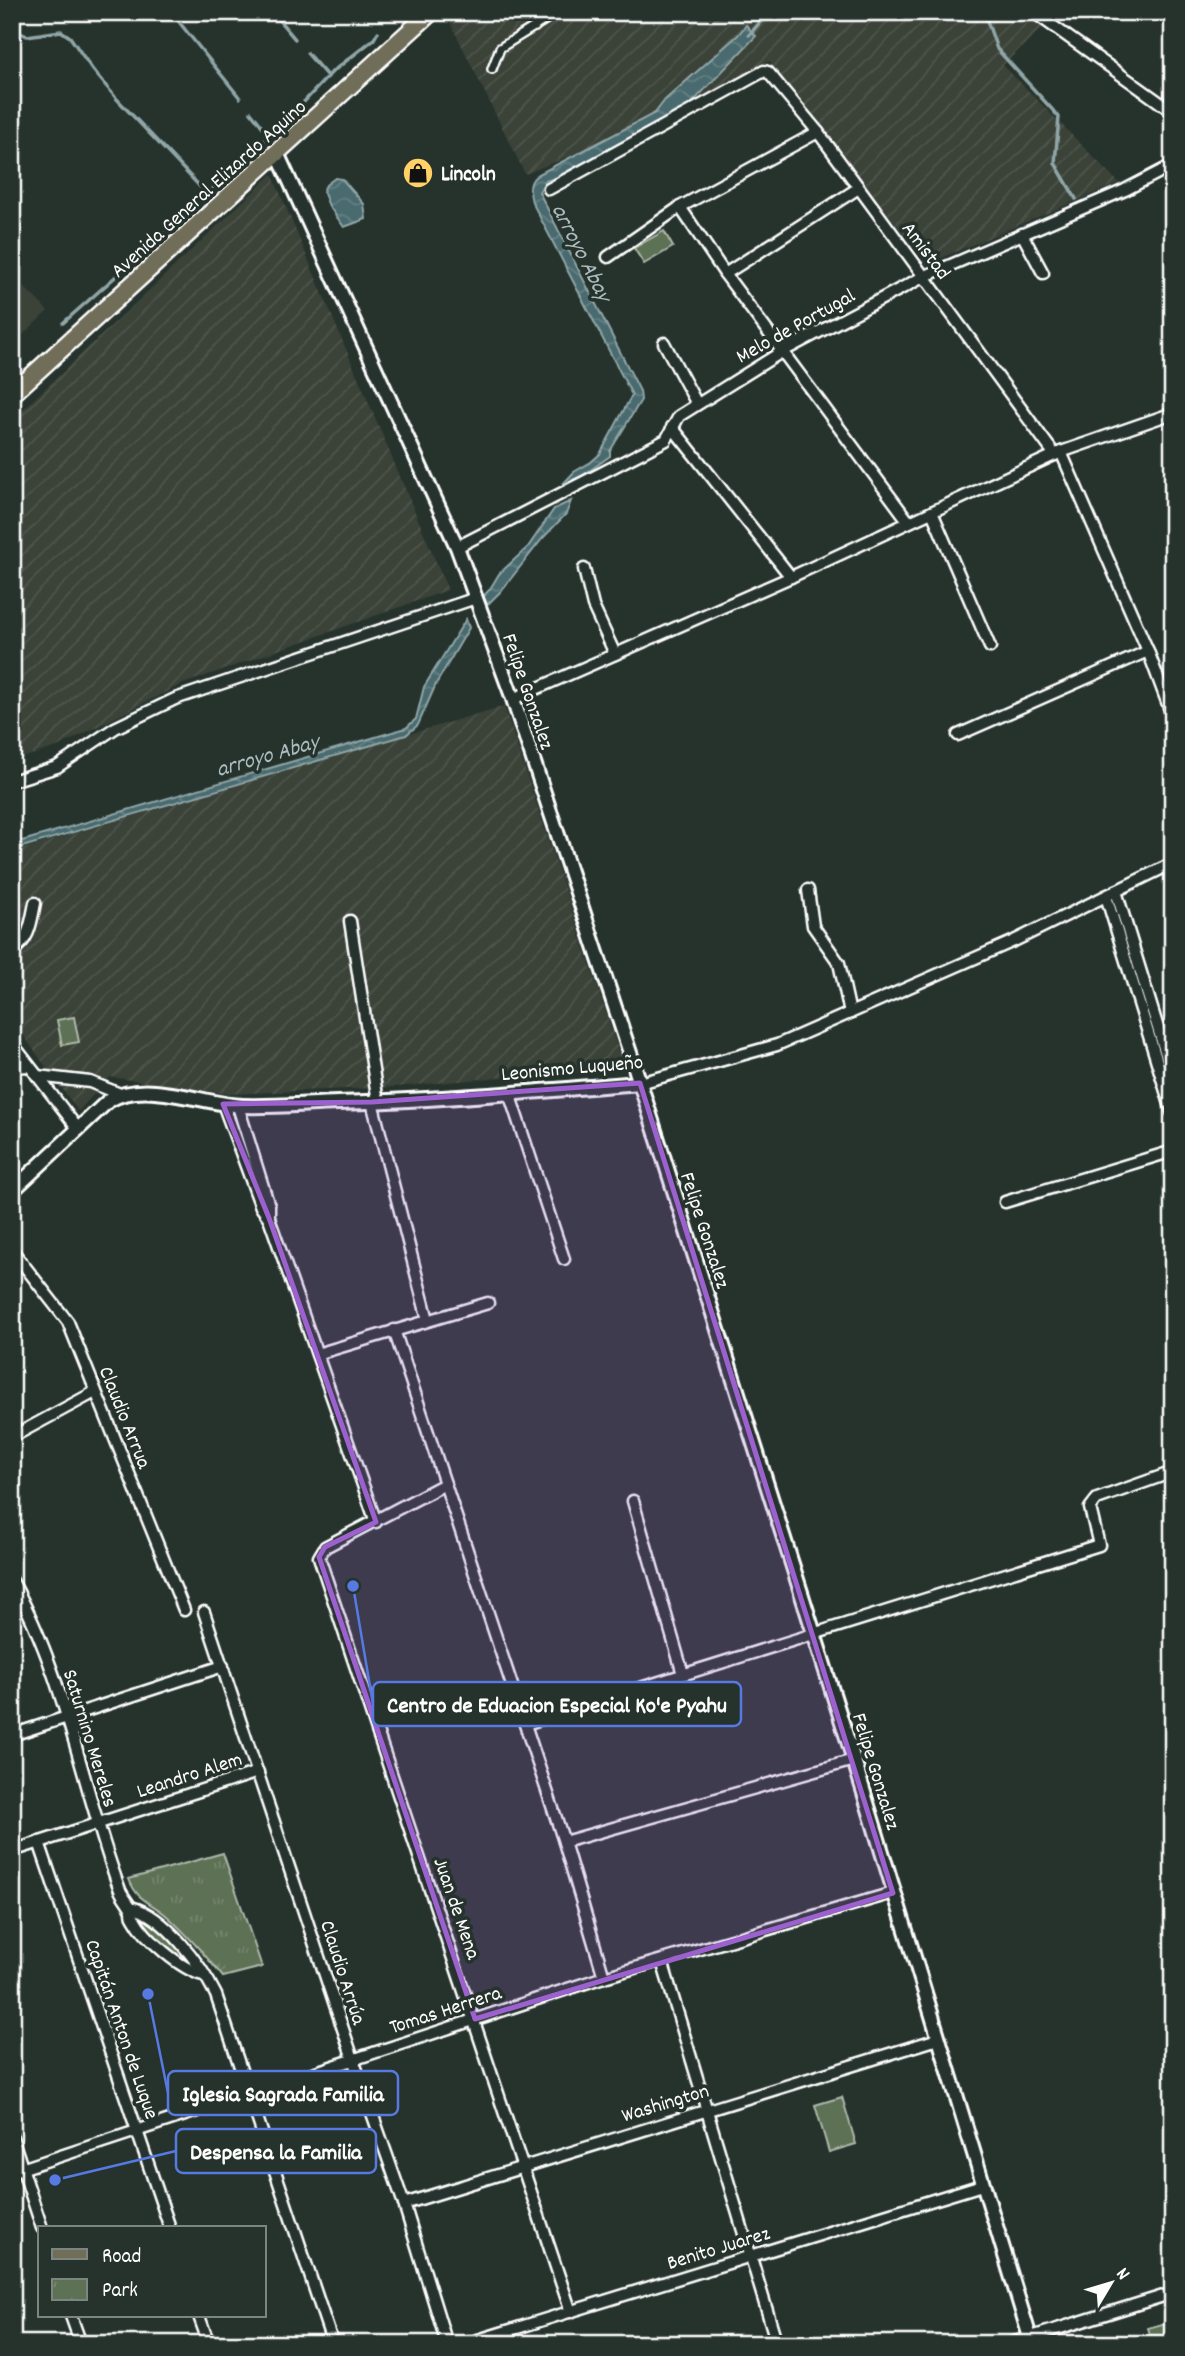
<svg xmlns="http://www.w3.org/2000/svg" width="1185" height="2356" viewBox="0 0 1185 2356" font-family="Dekko,sans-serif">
<defs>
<pattern id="industrial-furrows" width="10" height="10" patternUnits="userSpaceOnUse" patternTransform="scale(1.75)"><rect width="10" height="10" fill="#3a4238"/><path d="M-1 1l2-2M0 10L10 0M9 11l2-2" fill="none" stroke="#4e554c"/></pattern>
<pattern id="park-tufts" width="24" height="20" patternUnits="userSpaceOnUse" patternTransform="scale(1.75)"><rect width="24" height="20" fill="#5d7155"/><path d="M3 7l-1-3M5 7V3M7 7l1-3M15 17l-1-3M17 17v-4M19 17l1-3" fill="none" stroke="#75866e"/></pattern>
<pattern id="water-waves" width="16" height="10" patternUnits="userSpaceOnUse" patternTransform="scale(1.75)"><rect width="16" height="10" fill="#486a6e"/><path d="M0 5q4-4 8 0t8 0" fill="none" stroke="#638084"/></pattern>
</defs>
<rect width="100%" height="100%" fill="#26332d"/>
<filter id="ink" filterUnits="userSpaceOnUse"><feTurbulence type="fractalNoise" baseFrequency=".0143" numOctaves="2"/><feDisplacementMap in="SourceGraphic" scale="14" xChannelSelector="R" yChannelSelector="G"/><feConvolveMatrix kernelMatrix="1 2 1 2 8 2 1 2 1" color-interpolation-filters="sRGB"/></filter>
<g filter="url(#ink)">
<path fill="#3a4238" d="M12 275 48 311 12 345Z"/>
<g fill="url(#industrial-furrows)">
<path d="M457 12H1059L1003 65 1119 183 927 264 769 61 660 120 525 174 449 20Z"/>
<path d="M272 174 448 590 180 685 57 747 12 761V420Z"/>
<path d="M504 706 625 1070 502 1077 396 1087 229 1094 110 1077 78 1111 12 1020V852Z"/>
</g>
<g fill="#5d7155" stroke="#aeb8aa" stroke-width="2">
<path d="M664 231 673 247 644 264 634 248Z"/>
<path d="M74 1017 79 1042 62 1045 57 1020Z"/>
<path d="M139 1912 178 1946 198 1969 197 1971 159 1942 136 1915Z"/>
<path d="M842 2097 856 2144 829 2152 815 2105Z"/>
<path d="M1173 2321V2344H1153L1148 2328Z"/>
</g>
<path fill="url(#park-tufts)" stroke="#aeb8aa" stroke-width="2" d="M223 1853 262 1967 223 1977C206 1956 188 1935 167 1916 151 1902 137 1901 129 1879Z"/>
<g fill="url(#water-waves)" stroke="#91a6a8" stroke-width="2">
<path d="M746 25 756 36 690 105 555 178 545 181 539 192 640 391 641 400 610 451V456L582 476 563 484 574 472 591 462 600 454 632 395 532 202C529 191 528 180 539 174L655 113 665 100 738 35Z"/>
<path d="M335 178 342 179 364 204 366 219 344 227 329 206 323 191 326 185Z"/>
<path d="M571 501 566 514 542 539 501 591 486 606 482 598 490 589 499 574 528 547 554 509Z"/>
<path d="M466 619 469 628 436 684 418 725 406 735 12 850V844L406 728 416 719 424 687Z"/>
</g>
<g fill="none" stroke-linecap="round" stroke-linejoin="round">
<g stroke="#91a6a8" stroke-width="3.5">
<path d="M171 12 240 98"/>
<path d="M272 12 295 39"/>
<path d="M984 12 997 49 1059 117 1055 163 1076 199"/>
<path d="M1043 12 1046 14"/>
<path d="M12 29 27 36 61 31 70 37 92 69 116 98 207 194"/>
<path d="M749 35 762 20"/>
<path d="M307 53 328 77"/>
<path d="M251 112 269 135"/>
<path d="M63 323 174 225 285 122 332 72 374 39 378 32"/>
</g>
<g stroke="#fff" stroke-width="12">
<g id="pedestrian">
<path d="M535 27 538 12"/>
<path d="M492 69 500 48 550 17 547 12"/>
</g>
</g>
<g stroke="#fff" stroke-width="15">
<g id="minor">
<path d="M1039 16 1173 112"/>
<path d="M549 189 764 71 768 72 818 132 1055 455"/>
<path d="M680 207 725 274 909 522"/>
<path d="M1022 234 1043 273"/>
<path d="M608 257 680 207 818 132"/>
<path d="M725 274 857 189"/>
<path d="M664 343 697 404"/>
<path d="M672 427 791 577"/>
<path d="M1061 452 1148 651 1173 718"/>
<path d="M932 512 990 647"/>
<path d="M457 547 666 440 679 416 783 351 923 277 1125 190 1173 165"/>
<path d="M584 569 593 606 615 654"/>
<path d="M513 699 791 577 1061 452 1173 413"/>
<path d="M958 735 1148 651"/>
<path d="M12 781 57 767 115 728 175 699 476 598"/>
<path d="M808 890 813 926 839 963 850 1013"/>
<path d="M1116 891 1173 1077"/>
<path d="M1106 896 1173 1114"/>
<path d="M350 921 378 1102"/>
<path d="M12 951C30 940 31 922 35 903"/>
<path d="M12 1043 79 1130"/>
<path d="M12 1067 29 1066"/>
<path d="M37 1076 90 1082 120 1094"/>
<path d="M640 1083 777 1045 1014 941 1173 863"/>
<path d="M509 1093 564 1259"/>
<path d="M372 1102 428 1320"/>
<path d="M223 1104 261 1207 269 1218 376 1522"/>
<path d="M238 1106 269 1206V1218"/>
<path d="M1005 1202 1173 1151"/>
<path d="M12 1250 68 1322 184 1610"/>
<path d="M394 1330 564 1842 604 1977"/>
<path d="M317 1354 488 1303"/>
<path d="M12 1437 95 1392"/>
<path d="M445 1484 325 1547 319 1557 571 2312"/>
<path d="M633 1501 683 1674"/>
<path d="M12 1581C66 1676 82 1789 120 1890 123 1897 128 1902 131 1908 134 1914 130 1912 134 1918 145 1939 181 1969 203 1975"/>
<path d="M204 1612 353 2059 404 2204 447 2344"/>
<path d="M525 1724 1099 1545 1090 1508 1097 1499 1173 1472"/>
<path d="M12 1735 223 1666"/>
<path d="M39 1842 170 2228"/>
<path d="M564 1842 854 1760"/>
<path d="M12 1851 258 1772"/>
<path d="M131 1907C166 1916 201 1965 216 1995L333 2344"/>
<path d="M662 1961 777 2344"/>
<path d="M12 2137 42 2228"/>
<path d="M12 2172 604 1977 893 1893"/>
<path d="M404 2204 938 2039"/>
<path d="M71 2316 81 2344"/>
<path d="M199 2316 209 2344"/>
<path d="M465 2344 982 2185"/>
<path d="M1009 2344 1173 2293"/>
</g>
</g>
<g stroke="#fff" stroke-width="18">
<g id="tertiary">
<path d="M277 153 457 547 513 699 640 1083 854 1760 1032 2344"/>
<path d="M12 1191 108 1101C144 1078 202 1104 243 1106 274 1107 306 1104 338 1103 439 1100 539 1091 640 1083"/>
</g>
</g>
<g stroke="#fff" stroke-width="21">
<path id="primary" d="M12 394 431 12"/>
</g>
<use href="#pedestrian" stroke="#26332d" stroke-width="7"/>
<use href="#minor" stroke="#26332d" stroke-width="10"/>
<use href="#tertiary" stroke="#26332d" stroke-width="12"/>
<use href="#primary" stroke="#706e59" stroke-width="16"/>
</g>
</g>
<path fill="#9c61cf" fill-opacity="0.2" stroke="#9c61cf" stroke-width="5" stroke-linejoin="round" d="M640 1083 893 1893 475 2019 319 1557 325 1547 376 1522 269 1218 223 1104 372 1102Z"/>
<defs>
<g id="shop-disc" transform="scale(1.575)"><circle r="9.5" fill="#ffd166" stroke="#26332d"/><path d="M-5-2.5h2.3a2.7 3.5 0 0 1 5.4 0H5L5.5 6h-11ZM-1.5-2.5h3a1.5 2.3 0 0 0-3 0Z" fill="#111"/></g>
</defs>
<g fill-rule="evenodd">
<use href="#shop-disc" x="418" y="173"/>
</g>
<g text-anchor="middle" stroke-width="7" stroke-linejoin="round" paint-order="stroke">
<g font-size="21" font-weight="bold" fill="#fff" stroke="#26332d" text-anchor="start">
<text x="441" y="180">Lincoln</text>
</g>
<g font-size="21" fill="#fff" stroke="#26332d">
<text transform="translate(208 188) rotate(-42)" y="7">Avenida General Elizardo Aquino</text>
<text transform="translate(927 250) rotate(53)" y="7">Amistad</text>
<text transform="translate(795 325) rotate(-29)" y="7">Melo de Portugal</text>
<text transform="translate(529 691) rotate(71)" y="7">Felipe Gonzalez</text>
<text transform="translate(572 1067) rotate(-5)" y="7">Leonismo Luqueño</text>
<text transform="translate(706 1230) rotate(72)" y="7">Felipe Gonzalez</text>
<text transform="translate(126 1417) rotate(68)" y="7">Claudio Arrua</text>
<text transform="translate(91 1738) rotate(73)" y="7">Saturnino Mereles</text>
<text transform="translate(877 1771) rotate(73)" y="7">Felipe Gonzalez</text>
<text transform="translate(189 1774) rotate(-18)" y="7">Leandro Alem</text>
<text transform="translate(458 1908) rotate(71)" y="7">Juan de Mena</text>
<text transform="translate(344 1972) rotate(72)" y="7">Claudio Arrúa</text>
<text transform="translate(445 2009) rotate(-18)" y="7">Tomas Herrera</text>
<text transform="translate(123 2029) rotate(71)" y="7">Capitán Anton de Luque</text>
<text transform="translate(665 2102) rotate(-17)" y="7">Washington</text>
<text transform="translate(718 2247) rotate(-17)" y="7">Benito Juarez</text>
</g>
<g font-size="23" font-style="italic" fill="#adbcbe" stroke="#26332d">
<text transform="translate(583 252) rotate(63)" y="8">arroyo Abay</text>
<text transform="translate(267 754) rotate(-16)" y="8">arroyo Abay</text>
</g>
</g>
<path fill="none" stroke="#567ae2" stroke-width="2.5" d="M353 1586L373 1704M148 1994L168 2093M55 2180L176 2151"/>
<g fill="#567ae2" stroke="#26332d" stroke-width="2.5">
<circle cx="353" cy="1586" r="7"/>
<circle cx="148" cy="1994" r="7"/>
<circle cx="55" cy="2180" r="7"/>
</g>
<g fill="#26332d" stroke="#567ae2" stroke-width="2.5">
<rect x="373" y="1682" width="368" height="44" rx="7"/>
<rect x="168" y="2071" width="230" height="44" rx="7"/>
<rect x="176" y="2129" width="200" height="44" rx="7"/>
</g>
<g font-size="23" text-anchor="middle" font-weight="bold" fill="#fff">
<text x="557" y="1712">Centro de Eduacion Especial Ko'e Pyahu</text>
<text x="283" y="2101">Iglesia Sagrada Familia</text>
<text x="276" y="2159">Despensa la Familia</text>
</g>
<rect width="1185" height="2356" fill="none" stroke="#26332d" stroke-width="42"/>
<rect x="21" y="21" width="1143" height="2314" fill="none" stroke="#fff" stroke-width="2.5" filter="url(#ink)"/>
<rect x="38" y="2226" width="228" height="91" fill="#26332d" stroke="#7d8581" stroke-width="2"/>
<rect x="52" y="2249" width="35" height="10" fill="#706e59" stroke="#7d8581" stroke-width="2"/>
<text x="102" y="2262" font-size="21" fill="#ffffff">Road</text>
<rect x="52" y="2279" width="35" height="21" fill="url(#park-tufts)" stroke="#7d8581" stroke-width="2"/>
<text x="102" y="2296" font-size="21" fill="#ffffff">Park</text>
<g transform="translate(1111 2283) rotate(52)" stroke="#26332d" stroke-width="5" paint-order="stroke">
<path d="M0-5L12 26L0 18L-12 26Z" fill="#ffffff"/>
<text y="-10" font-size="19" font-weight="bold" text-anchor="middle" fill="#ffffff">N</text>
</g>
</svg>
